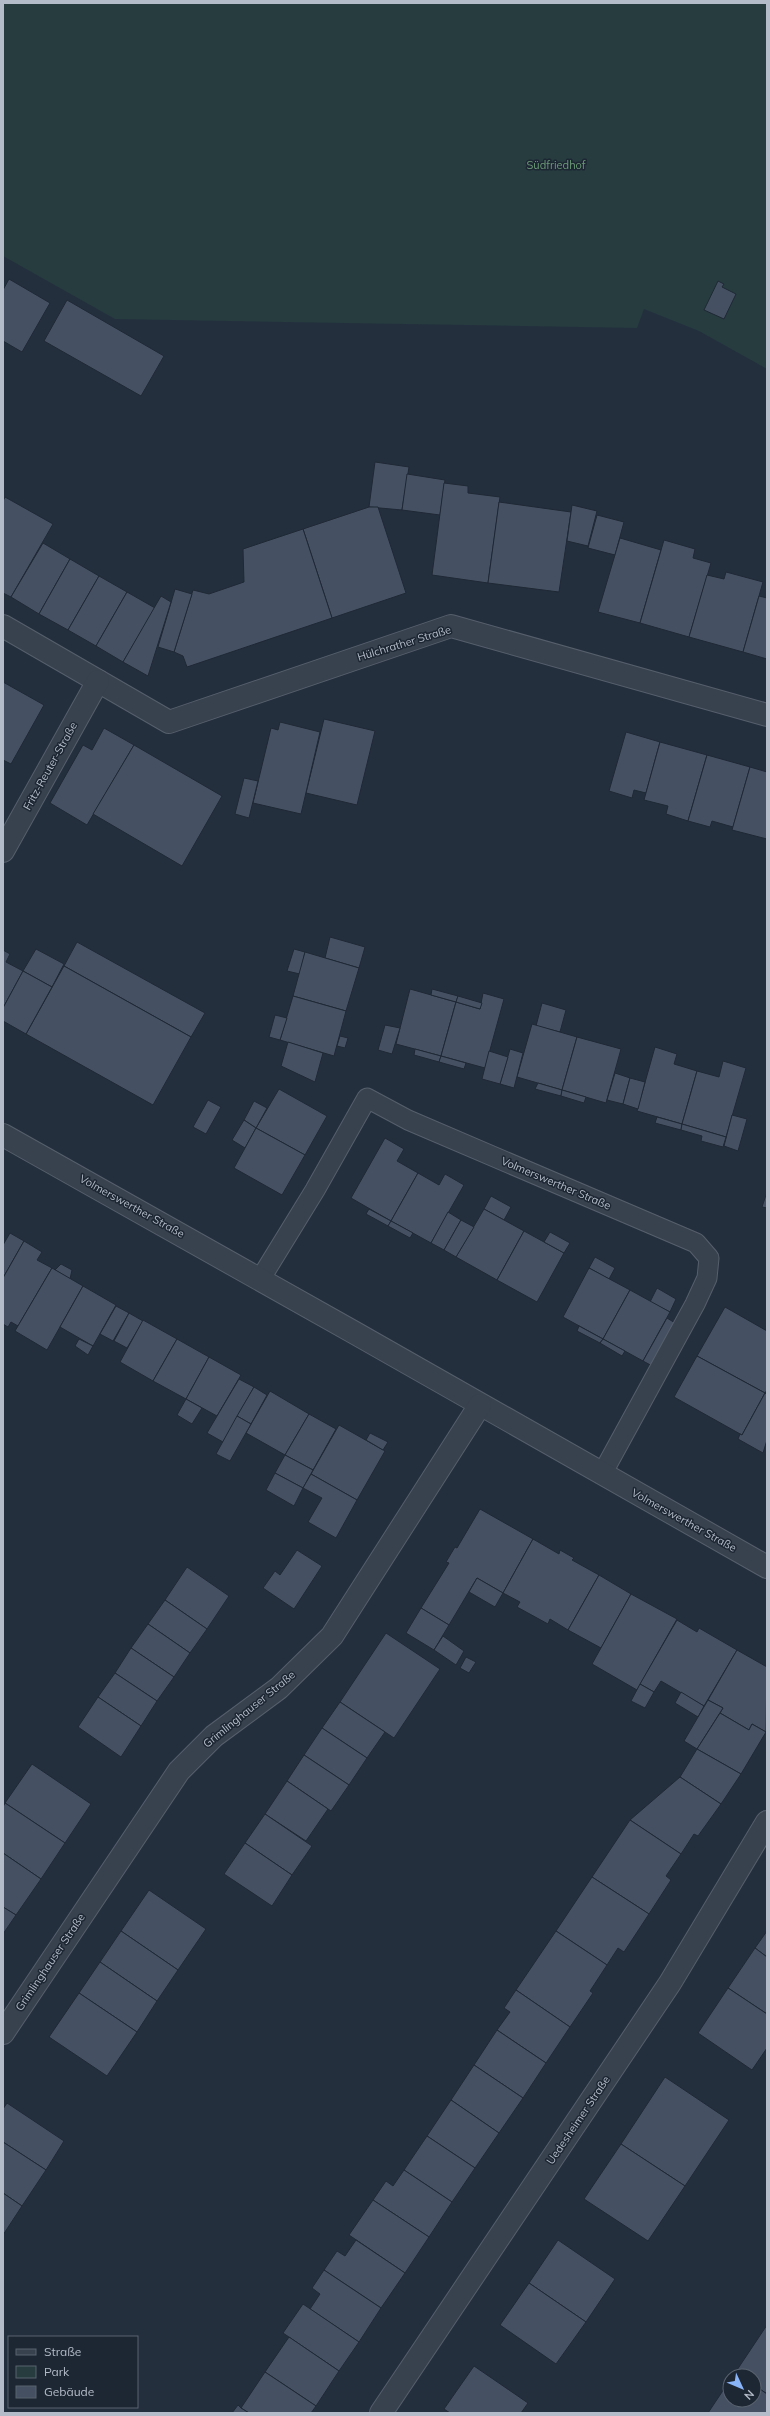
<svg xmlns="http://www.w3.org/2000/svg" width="770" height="2416" viewBox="0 0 770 2416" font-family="Mulish,sans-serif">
<rect width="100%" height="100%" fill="#242f3e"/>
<path fill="#263c3f" d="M3 3H767V369L699 331 644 309 637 328 115 319 3 256Z"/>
<g fill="#455162" stroke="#1f2835">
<path d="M9 279 50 303 22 352 3 341V290Z"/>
<path d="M718 281 724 284 722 287 736 294 724 319 704 310Z"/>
<path d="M67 300 164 356 141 396 44 341Z"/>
<path d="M375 462 409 467 402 510 369 507Z"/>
<path d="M407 474 445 480 440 515 402 510Z"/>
<path d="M444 483 468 486V493L500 497 488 583 432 575Z"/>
<path d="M5 497 53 524 11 597 3 593V501Z"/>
<path d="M499 502 571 512 559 592 488 583Z"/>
<path d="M572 505 597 511 588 546 567 541Z"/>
<path d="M369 507H378L406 593 332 618 303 529Z"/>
<path d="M597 515 624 522 615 555 588 548Z"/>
<path d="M303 529 332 618 187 667 183 656 174 652 193 590 209 594 244 582 243 549Z"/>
<path d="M620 538 661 550 640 623 598 612Z"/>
<path d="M664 540 695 549 693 558 711 563 689 637 640 623Z"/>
<path d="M43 543 70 559 39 614 11 597Z"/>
<path d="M70 559 99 576 68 630 39 614Z"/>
<path d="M726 572 763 582 743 652 689 637 707 575 724 579Z"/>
<path d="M99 576 127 592 96 646 68 630Z"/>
<path d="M175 589 192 594 174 652 158 647Z"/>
<path d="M127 592 155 608 123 662 96 646Z"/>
<path d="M161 596 171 602 148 676 123 662Z"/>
<path d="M759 596 767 598V659L743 652Z"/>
<path d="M3 682 44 705 11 764 3 760Z"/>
<path d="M324 719 375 731 357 805 306 793Z"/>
<path d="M280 722 320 732 301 814 253 803 271 728 278 730Z"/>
<path d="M104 728 134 745 87 825 50 803 83 745 92 750Z"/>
<path d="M626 732 660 742 646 793 634 790 632 798 609 791Z"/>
<path d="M660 742 707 755 688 821 666 814 668 806 644 800Z"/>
<path d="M134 745 222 796 182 866 93 814Z"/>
<path d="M707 755 750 767 733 827 712 821 710 827 688 821Z"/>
<path d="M750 767 767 772V839L732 830Z"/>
<path d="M244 778 258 781 249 818 235 814Z"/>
<path d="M330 937 365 947 359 968 325 958Z"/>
<path d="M77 942 205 1013 191 1037 64 966Z"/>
<path d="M36 949 64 964 52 987 23 971Z"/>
<path d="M294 949 305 952 300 974 287 971Z"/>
<path d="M3 950 10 954 6 962 23 971 3 1008Z"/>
<path d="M305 952 359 968 346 1011 293 996Z"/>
<path d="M64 966 191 1037 153 1105 26 1034Z"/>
<path d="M23 971 52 987 26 1034 3 1021V1008Z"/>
<path d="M410 989 456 1002 441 1056 396 1044Z"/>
<path d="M432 989 458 996 456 1002 431 995Z"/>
<path d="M483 993 504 999 485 1068 441 1056 456 1002 480 1009Z"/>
<path d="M293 996 346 1011 334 1056 280 1040Z"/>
<path d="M458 996 482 1003 480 1009 456 1002Z"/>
<path d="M542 1003 566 1010 560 1032 536 1026Z"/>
<path d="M275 1015 287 1018 280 1040 269 1037Z"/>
<path d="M532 1024 577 1037 562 1090 517 1077Z"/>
<path d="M385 1025 400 1028 392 1054 378 1050Z"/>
<path d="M340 1036 348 1038 345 1048 337 1046Z"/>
<path d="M577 1037 621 1049 606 1103 562 1090Z"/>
<path d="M288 1042 323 1053 315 1082 281 1066Z"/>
<path d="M655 1047 677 1054 674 1064 697 1071 682 1124 637 1111Z"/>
<path d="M415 1049 441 1056 439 1062 414 1055Z"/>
<path d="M510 1049 523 1053 514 1088 500 1084Z"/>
<path d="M489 1051 508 1057 500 1084 482 1079Z"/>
<path d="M441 1056 466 1063 464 1069 439 1062Z"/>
<path d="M723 1061 746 1068 726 1137 682 1124 697 1071 719 1077Z"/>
<path d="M615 1073 630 1078 623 1104 607 1100Z"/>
<path d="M630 1078 645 1082 638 1109 623 1104Z"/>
<path d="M538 1083 562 1090 561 1096 535 1089Z"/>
<path d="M279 1089 327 1116 305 1155 256 1128Z"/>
<path d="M562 1090 586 1097 584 1103 561 1096Z"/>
<path d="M208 1100 221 1107 206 1134 193 1127Z"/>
<path d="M254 1101 267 1108 256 1128 244 1120Z"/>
<path d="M732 1115 747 1119 738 1151 724 1146Z"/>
<path d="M657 1117 682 1124 681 1130 655 1123Z"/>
<path d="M244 1120 256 1128 245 1148 232 1140Z"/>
<path d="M682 1124 726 1137 723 1147 701 1141 702 1136 681 1130Z"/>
<path d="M256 1128 305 1155 282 1195 234 1168Z"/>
<path d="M385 1138 404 1149 397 1161 418 1173 391 1221 351 1198Z"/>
<path d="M418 1173 439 1185 445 1174 464 1185 431 1243 391 1221Z"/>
<path d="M767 1192V1208L762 1207Z"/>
<path d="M491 1196 511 1207 504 1220 484 1209Z"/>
<path d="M369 1209 391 1221 388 1226 366 1214Z"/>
<path d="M484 1209 524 1231 497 1280 456 1257Z"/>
<path d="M448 1212 461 1220 444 1250 431 1243Z"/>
<path d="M461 1220 474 1227 456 1257 444 1250Z"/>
<path d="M391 1221 413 1233 410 1238 388 1226Z"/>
<path d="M524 1231 564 1253 537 1302 497 1280Z"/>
<path d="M550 1232 570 1243 564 1253 544 1242Z"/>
<path d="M10 1233 24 1241 3 1278V1245Z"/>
<path d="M24 1241 42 1252 37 1260 52 1268 18 1326 11 1322 8 1327 3 1324V1278Z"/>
<path d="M595 1257 615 1268 609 1279 589 1268Z"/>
<path d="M61 1264 72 1270 70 1279 55 1270Z"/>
<path d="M52 1268 83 1286 47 1350 15 1331Z"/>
<path d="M589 1268 630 1290 603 1339 563 1317Z"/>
<path d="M83 1286 116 1305 93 1346 60 1327Z"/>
<path d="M657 1288 676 1299 670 1312 650 1302Z"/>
<path d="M630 1290 670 1312 643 1361 603 1339Z"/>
<path d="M116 1306 129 1313 113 1341 100 1334Z"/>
<path d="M725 1307 767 1331V1390L765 1393 697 1356Z"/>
<path d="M129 1313 143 1321 127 1348 114 1341Z"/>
<path d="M667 1318 680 1326 656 1368 643 1361Z"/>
<path d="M143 1320 177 1339 153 1381 120 1362Z"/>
<path d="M579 1326 603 1339 600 1343 577 1331Z"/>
<path d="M79 1339 93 1346 88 1355 75 1346Z"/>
<path d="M177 1339 209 1357 186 1399 153 1381Z"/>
<path d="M603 1339 625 1351 622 1356 600 1343Z"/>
<path d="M697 1356 765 1393 742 1435 674 1397Z"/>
<path d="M209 1357 241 1375 217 1416 186 1399Z"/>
<path d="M239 1379 254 1387 223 1442 207 1433Z"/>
<path d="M254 1387 267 1395 251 1424 237 1416Z"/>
<path d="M270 1391 309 1414 285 1455 246 1433Z"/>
<path d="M765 1393 767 1395V1440L763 1453 738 1439 740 1434 742 1435Z"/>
<path d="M186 1399 202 1408 192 1424 177 1415Z"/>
<path d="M309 1414 336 1429 313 1470 285 1455Z"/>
<path d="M237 1416 251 1424 230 1461 216 1454Z"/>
<path d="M339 1425 385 1451 357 1500 311 1474Z"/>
<path d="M370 1433 388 1442 383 1450 366 1440Z"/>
<path d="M285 1455 313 1470 303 1488 275 1473Z"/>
<path d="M275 1473 303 1488 294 1506 266 1490Z"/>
<path d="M311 1474 357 1500 336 1538 308 1522 322 1498 303 1488Z"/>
<path d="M480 1509 533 1539 503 1593 477 1578 449 1625 421 1608 449 1563 446 1562 455 1547 457 1548Z"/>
<path d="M533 1539 559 1554 560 1550 574 1558 572 1560 599 1575 568 1630 550 1619 548 1624 517 1607 520 1602 503 1593Z"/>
<path d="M297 1550 322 1566 294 1609 263 1588 275 1571 280 1575Z"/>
<path d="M187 1567 229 1596 207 1629 165 1600Z"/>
<path d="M599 1575 631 1594 601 1648 568 1630Z"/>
<path d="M477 1578 503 1593 495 1607 469 1592Z"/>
<path d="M631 1594 677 1619 637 1690 592 1664Z"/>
<path d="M165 1600 207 1629 190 1653 148 1624Z"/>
<path d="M421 1608 449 1625 434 1650 406 1633Z"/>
<path d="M677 1620 697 1632 699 1628 737 1650 704 1706 661 1681 654 1692 640 1684Z"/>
<path d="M148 1624 190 1653 174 1677 131 1648Z"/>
<path d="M386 1633 440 1669 394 1738 340 1702Z"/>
<path d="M443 1636 464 1651 456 1665 434 1650Z"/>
<path d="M131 1648 174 1677 157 1701 115 1673Z"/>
<path d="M737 1650 767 1667 766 1732 752 1724 749 1730 720 1713 723 1708 708 1700Z"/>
<path d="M466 1657 476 1662 469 1673 460 1668Z"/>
<path d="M115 1673 157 1701 141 1726 98 1697Z"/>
<path d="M640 1684 654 1692 645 1708 631 1701Z"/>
<path d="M681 1692 704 1706 698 1717 675 1703Z"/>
<path d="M98 1697 141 1726 121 1757 78 1727Z"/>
<path d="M708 1700 723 1708 697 1749 684 1741Z"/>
<path d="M340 1702 385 1732 367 1758 322 1728Z"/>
<path d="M720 1713 749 1730 752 1724 766 1732 741 1774 697 1749Z"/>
<path d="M322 1728 367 1758 349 1785 304 1755Z"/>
<path d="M697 1749 741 1774 721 1804 680 1777Z"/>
<path d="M304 1755 349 1785 331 1811 287 1781Z"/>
<path d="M32 1764 91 1804 65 1843 5 1803Z"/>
<path d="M680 1777 721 1804 698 1836 694 1834 681 1854 630 1820Z"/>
<path d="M287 1781 328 1809 306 1841 265 1814Z"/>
<path d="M5 1803 65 1843 41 1879 3 1853V1807Z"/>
<path d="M265 1814 312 1846 292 1875 245 1843Z"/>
<path d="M630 1820 681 1854 666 1876 671 1880 649 1914 592 1877Z"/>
<path d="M245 1843 292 1875 272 1906 224 1874Z"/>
<path d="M3 1853 41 1879 16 1915 3 1907Z"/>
<path d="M592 1877 649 1914 624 1952 618 1948 607 1965 556 1931Z"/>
<path d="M149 1890 206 1929 178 1970 121 1931Z"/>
<path d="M3 1907 16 1915 3 1934Z"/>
<path d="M121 1931 178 1970 157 2001 100 1962Z"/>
<path d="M556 1931 607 1965 590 1991 593 1993 570 2027 516 1990Z"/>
<path d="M767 1931V1957L755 1948Z"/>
<path d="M755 1948 767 1957V2014L728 1988Z"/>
<path d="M100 1962 157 2001 137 2032 79 1993Z"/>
<path d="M728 1988 767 2014V2048L752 2070 698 2033Z"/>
<path d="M516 1990 570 2027 546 2063 497 2030 510 2012 504 2008Z"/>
<path d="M79 1993 137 2032 107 2076 49 2037Z"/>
<path d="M497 2030 546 2063 523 2098 474 2065Z"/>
<path d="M474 2065 523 2098 499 2133 451 2100Z"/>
<path d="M665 2077 729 2120 685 2186 621 2144Z"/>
<path d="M451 2100 499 2133 475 2168 427 2136Z"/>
<path d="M7 2103 64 2141 46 2170 3 2142V2109Z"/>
<path d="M427 2136 475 2168 452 2202 404 2170Z"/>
<path d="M3 2142 46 2170 22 2206 3 2193Z"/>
<path d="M621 2144 685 2186 648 2241 584 2199Z"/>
<path d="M404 2170 452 2202 429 2237 373 2200 386 2181 393 2186Z"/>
<path d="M3 2193 22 2206 3 2235Z"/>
<path d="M373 2200 429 2237 405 2273 349 2235Z"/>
<path d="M356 2240 405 2273 381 2308 324 2270 337 2251 345 2256Z"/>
<path d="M558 2240 615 2279 586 2322 529 2283Z"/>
<path d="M324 2270 381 2308 359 2342 310 2309 320 2294 312 2288Z"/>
<path d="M529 2283 586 2322 556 2364 500 2325Z"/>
<path d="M303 2304 359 2342 339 2371 283 2333Z"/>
<path d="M767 2325V2394L754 2385V2376H740L735 2373Z"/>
<path d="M289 2337 339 2371 316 2406 265 2372Z"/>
<path d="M474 2366 528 2403 521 2413H450L444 2409Z"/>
<path d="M265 2372 316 2406 311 2413H249L241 2408Z"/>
<path d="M730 2380V2400H754V2385L767 2394V2413H708Z"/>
<path d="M238 2405 241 2408 249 2413H232Z"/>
</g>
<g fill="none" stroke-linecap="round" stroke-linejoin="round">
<g stroke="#565f6c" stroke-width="21">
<path id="lane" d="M261 1278 315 1190 367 1098 408 1120 696 1243 709 1258 707 1278 695 1304 602 1474"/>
</g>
<g stroke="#565f6c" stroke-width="24">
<g id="street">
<path d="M3 626 169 722 451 626 767 715"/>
<path d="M3 851 98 681"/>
<path d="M3 1135C259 1277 512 1423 767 1567"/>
<path d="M3 2033 179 1771 214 1736 279 1688 332 1636 480 1405"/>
<path d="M381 2413 670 1983 767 1822"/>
</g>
</g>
<use href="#lane" stroke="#38414e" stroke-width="19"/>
<use href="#street" stroke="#38414e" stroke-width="22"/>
</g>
<g text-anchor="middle" stroke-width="3" stroke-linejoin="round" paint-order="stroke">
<g font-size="11" fill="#6b9a76" stroke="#1d2633">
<text x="556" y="169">Südfriedhof</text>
</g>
<g font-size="11" fill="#b4bcc9" stroke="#1d2633">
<text transform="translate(404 643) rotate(-17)" y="4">Hülchrather Straße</text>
<text transform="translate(50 766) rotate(-61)" y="4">Fritz-Reuter-Straße</text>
<text transform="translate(556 1183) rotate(23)" y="4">Volmerswerther Straße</text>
<text transform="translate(132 1206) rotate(29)" y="4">Volmerswerther Straße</text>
<text transform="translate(684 1520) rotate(29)" y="4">Volmerswerther Straße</text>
<text transform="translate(249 1709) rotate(-39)" y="4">Grimlinghauser Straße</text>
<text transform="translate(50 1962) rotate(-56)" y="4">Grimlinghauser Straße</text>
<text transform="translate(578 2120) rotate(-56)" y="4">Uedesheimer Straße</text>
</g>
</g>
<rect width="770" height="2416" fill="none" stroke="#b4bcc9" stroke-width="8"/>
<rect x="8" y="2336" width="130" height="72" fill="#1d2633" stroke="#59626f"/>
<rect x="16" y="2349" width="20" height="6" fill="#38414e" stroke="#59626f"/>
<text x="44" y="2356" font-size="12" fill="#b4bcc9">Straße</text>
<rect x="16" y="2366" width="20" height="12" fill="#263c3f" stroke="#59626f"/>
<text x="44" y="2376" font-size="12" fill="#b4bcc9">Park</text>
<rect x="16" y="2386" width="20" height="12" fill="#455162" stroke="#59626f"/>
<text x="44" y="2396" font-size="12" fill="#b4bcc9">Gebäude</text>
<g transform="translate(742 2388) rotate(134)"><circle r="19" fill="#1d2633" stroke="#59626f"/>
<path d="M0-3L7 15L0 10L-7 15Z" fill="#8ab4f8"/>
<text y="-6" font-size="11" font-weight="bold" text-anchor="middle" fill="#b4bcc9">N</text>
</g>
</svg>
